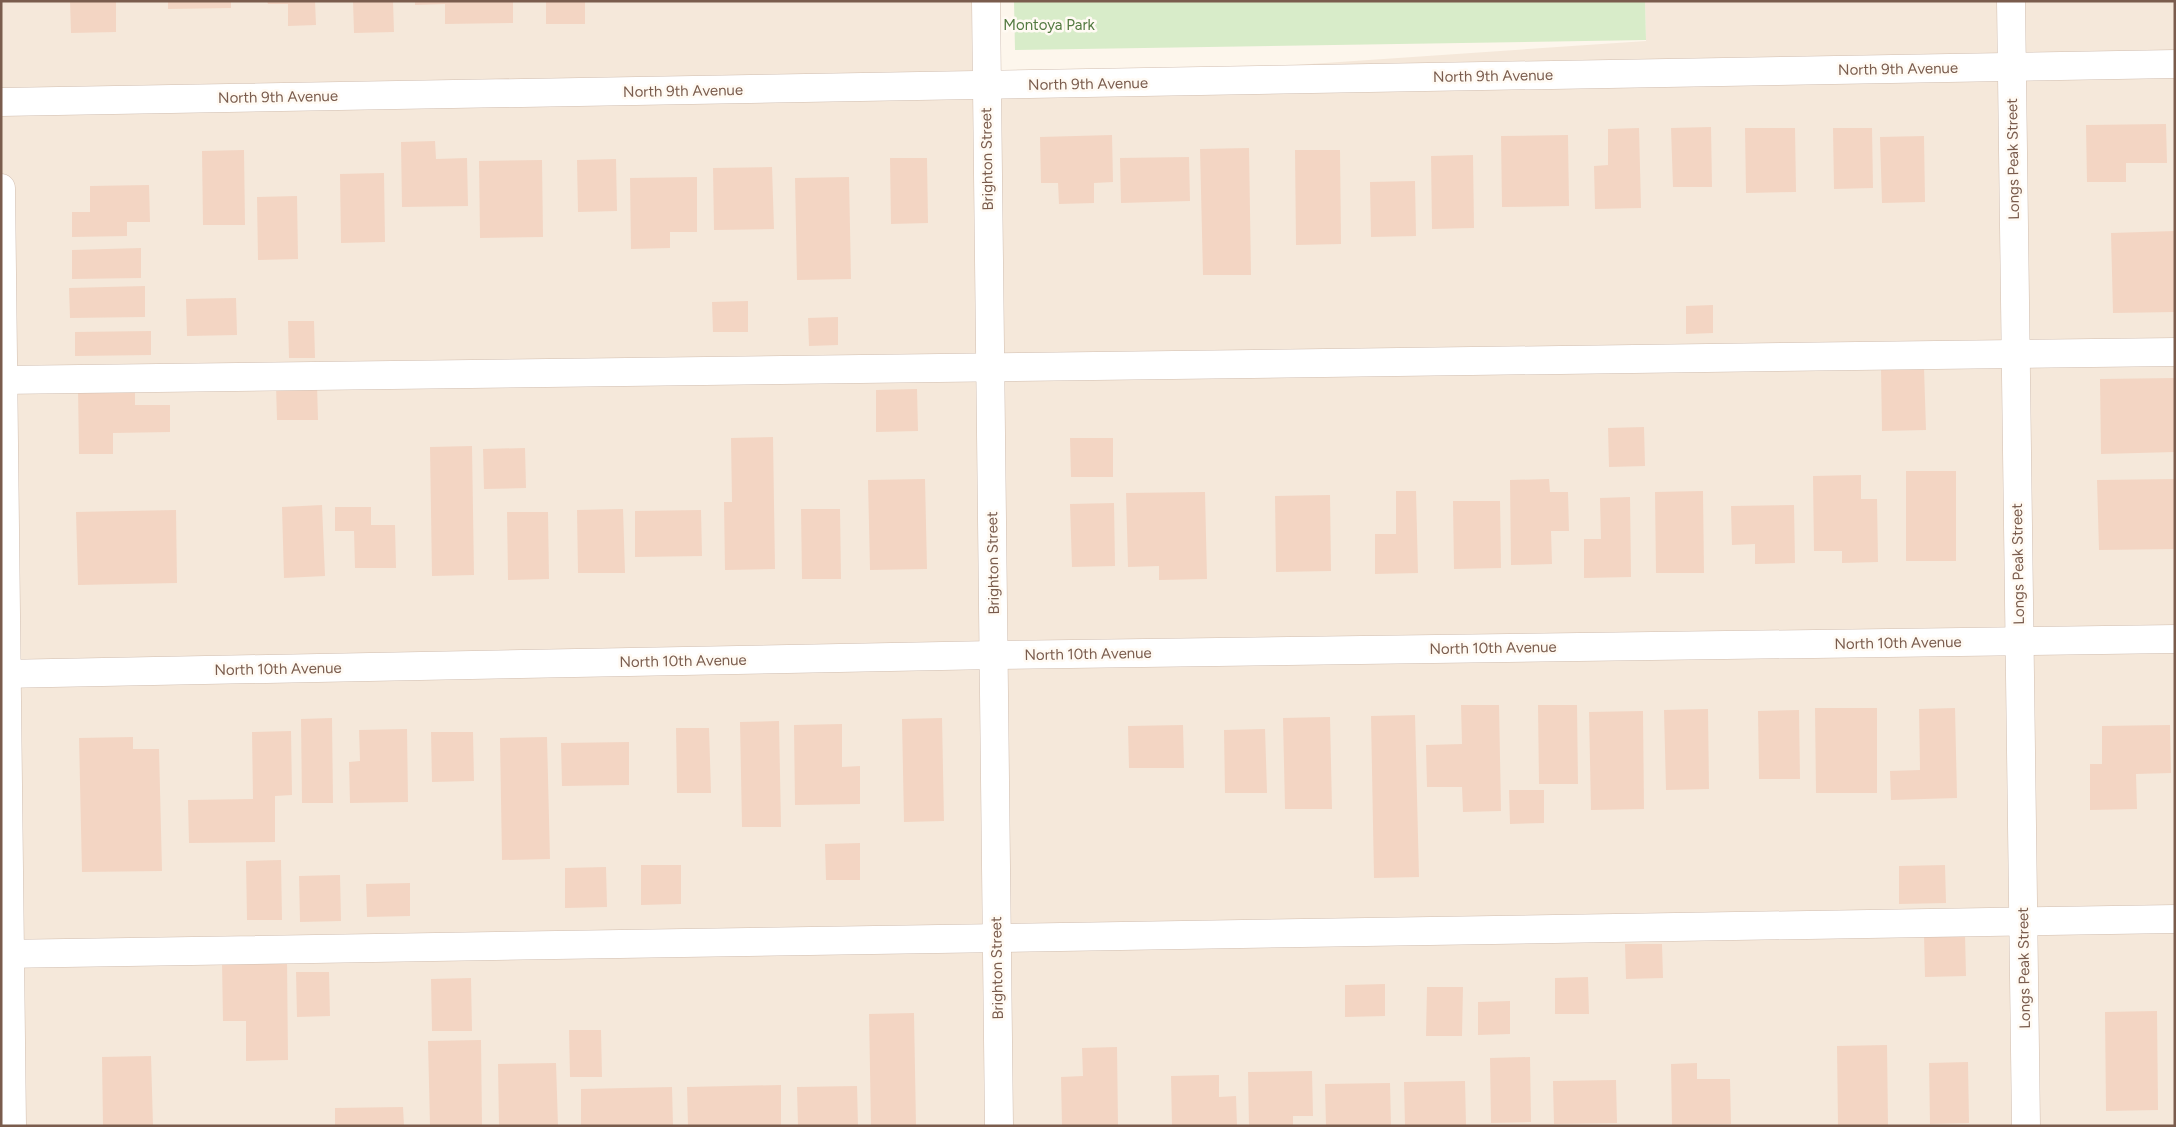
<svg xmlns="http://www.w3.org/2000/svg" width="2176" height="1127" viewBox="0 0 2176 1127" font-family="Figtree,sans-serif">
<rect width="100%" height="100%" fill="#fdf6ec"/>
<path fill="#f5e8da" d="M1 1H986L987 86 1646 41 1645 1H2175V1126H1Z"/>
<path fill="#d8ecc9" d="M1014 1H1645L1646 40 1015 50Z"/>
<g fill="#f3d5c3">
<path d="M70 1H116V32L71 33Z"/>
<path d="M168 1H231V8L168 9Z"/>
<path d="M267 1H315L316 25 288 26V4H268Z"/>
<path d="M353 1H393L394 32 354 33Z"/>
<path d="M415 1H513V23L445 24V4L415 5Z"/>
<rect x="546" y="1" width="39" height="23"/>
<path d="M2166 124 2167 163H2126V182H2087L2086 125Z"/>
<path d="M1711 127 1712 187H1673L1671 128Z"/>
<path d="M1639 128 1641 208 1595 209 1594 166 1608 165V129Z"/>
<path d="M1745 128H1795L1796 192 1746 193Z"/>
<path d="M1833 128H1872L1873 188 1834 189Z"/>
<path d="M1112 135 1113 182 1094 183V203L1059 204 1058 183H1041L1040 137Z"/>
<path d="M1568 135 1569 206 1502 207 1501 136Z"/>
<path d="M1924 136 1925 202 1882 203 1880 137Z"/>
<path d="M435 141 436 159 467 158 468 206 402 207 401 142Z"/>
<path d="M1249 148 1251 275H1203L1200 149Z"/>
<path d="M244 150 245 225H203L202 151Z"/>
<path d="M1295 150H1340L1341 244 1296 245Z"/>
<path d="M1473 155 1474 228 1432 229 1431 156Z"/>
<path d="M1189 157 1190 201 1121 203 1120 158Z"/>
<path d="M890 158H927L928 223 891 224Z"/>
<path d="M616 159 617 211 578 212 577 160Z"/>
<path d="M542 160 543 237 480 238 479 161Z"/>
<path d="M772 167 774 229 714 230 713 168Z"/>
<path d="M384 173 385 242 341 243 340 174Z"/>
<path d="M697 177V232H670V248L631 249 630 178Z"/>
<path d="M849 177 851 279 797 280 795 178Z"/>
<path d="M1415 181 1416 236 1371 237 1370 182Z"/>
<path d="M149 185 150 222H127V236L72 237V212H90V186Z"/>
<path d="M297 196 298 259 258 260 257 197Z"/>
<path d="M2175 231V312L2113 313 2111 233Z"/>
<path d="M141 248V278L72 279V250Z"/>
<path d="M145 286V317L70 318 69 288Z"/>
<path d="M236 298 237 335 187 336 186 299Z"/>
<path d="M748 301V332H713L712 302Z"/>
<path d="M1713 305V333L1686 334V306Z"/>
<path d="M838 317V345L809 346 808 318Z"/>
<path d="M288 321H314L315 358H289Z"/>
<path d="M151 331V355L75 356V332Z"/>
<path d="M1924 368 1926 430 1882 431 1881 369Z"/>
<path d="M2175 378V452L2101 454 2100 379Z"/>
<path d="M317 384 318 420H277L276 385Z"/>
<path d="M135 387V405H170V432L113 433V454H79L78 388Z"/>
<path d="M917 389 918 431 876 432V390Z"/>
<path d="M1644 427 1645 466 1609 467 1608 428Z"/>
<path d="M773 437 775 569 725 570 724 502H732L731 438Z"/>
<path d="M1070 438H1113V477H1071Z"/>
<path d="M472 446 474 575 432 576 430 447Z"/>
<path d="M525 448 526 488 484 489 483 449Z"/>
<rect x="1906" y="471" width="50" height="90"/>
<path d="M1861 475V499H1877L1878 562 1842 563V551H1814L1813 476Z"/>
<path d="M925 479 927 569 870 570 868 480Z"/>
<path d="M1549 479 1550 492H1568L1569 531H1551L1552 564 1511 565 1510 480Z"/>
<path d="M2175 479V549L2099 550 2097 480Z"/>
<path d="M1396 491H1416L1418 573 1375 574V534H1396Z"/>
<path d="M1703 491 1704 573H1656L1655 492Z"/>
<path d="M1205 492 1207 579 1159 580V566L1128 567 1126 493Z"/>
<path d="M1330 495 1331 571 1276 572 1275 496Z"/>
<path d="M1630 497 1631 577 1584 578V539H1601L1600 498Z"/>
<path d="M1453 501H1500L1501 568 1454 569Z"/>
<path d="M1114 503 1115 566 1072 567 1070 504Z"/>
<path d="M322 505 325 576 284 578 282 507Z"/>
<path d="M1794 505 1795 563 1755 564V544L1732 545 1731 506Z"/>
<path d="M335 507H371V525H395L396 568H355L354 531H335Z"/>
<path d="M623 509 625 573H578L577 510Z"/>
<path d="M801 509H840L841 579H802Z"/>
<path d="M176 510 177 583 78 585 76 512Z"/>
<path d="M701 510 702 556 635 557V511Z"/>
<path d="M507 512H548L549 579 508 580Z"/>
<path d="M1461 705H1499L1501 811 1463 812 1462 787H1427L1426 745 1462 744Z"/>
<path d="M1538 705H1577L1578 784H1539Z"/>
<path d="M1815 708H1877V793H1816Z"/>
<path d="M1955 708 1957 798 1891 800 1890 771 1920 770 1919 709Z"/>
<path d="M1708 709 1709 789 1666 790 1664 710Z"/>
<path d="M1799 710 1800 779H1759L1758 711Z"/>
<path d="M1643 711 1644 809 1591 810 1589 712Z"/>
<path d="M1415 715 1419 877 1374 878 1371 716Z"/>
<path d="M1330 717 1332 809H1285L1283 718Z"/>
<path d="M332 718 333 803H302L301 719Z"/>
<path d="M942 718 944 821 904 822 902 719Z"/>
<path d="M779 721 781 827H742L740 722Z"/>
<path d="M842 724V767L860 766V804L795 805 794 725Z"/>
<path d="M1183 725 1184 768H1129L1128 726Z"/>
<path d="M2170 725 2171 773 2136 774 2137 809 2090 810V764H2102V726Z"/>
<path d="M676 728H709L711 793H677Z"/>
<path d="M407 729 408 802 350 803 349 762 360 761 359 730Z"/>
<path d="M1265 729 1267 793H1225L1224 730Z"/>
<path d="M291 731 292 795 275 796V842L189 843 188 800 253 799 252 732Z"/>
<path d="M431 732H473L474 781 432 782Z"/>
<path d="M133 737V749H159L162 871 82 872 79 738Z"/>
<path d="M547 737 550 859 502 860 500 738Z"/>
<path d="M629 742V785L562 786 561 743Z"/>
<path d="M1509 790H1544V823L1510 824Z"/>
<path d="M860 843V880H826L825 844Z"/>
<path d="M281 860 282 920H247L246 861Z"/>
<path d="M641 865H681V904L641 905Z"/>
<path d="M1945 865 1946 903 1899 904V866Z"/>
<path d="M606 867 607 907 565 908V868Z"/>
<path d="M340 875 341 921 300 922 299 876Z"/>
<path d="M410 883V916L367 917 366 884Z"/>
<path d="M1924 934H1965L1966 976 1925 977Z"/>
<path d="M1625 944H1662L1663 978 1626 979Z"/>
<path d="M287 960 288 1060 246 1061V1021H223L222 961Z"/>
<path d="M296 972H329L330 1016 297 1017Z"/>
<path d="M1588 977 1589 1014H1555V978Z"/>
<path d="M471 978 472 1031H432L431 979Z"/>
<path d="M1385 984V1016L1345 1017V985Z"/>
<path d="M1427 987H1463L1462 1036H1426Z"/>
<path d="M1510 1001V1034L1478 1035V1002Z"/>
<path d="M2157 1011 2158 1110 2106 1111 2105 1012Z"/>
<path d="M914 1013 916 1126H871L869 1014Z"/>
<path d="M569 1030H601L602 1077H570Z"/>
<path d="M481 1040 482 1126H430L428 1041Z"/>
<path d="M1887 1045 1888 1126H1838L1837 1046Z"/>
<path d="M1117 1047 1118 1126H1062L1061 1077 1083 1076 1082 1048Z"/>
<path d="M151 1056 153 1126H103L102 1057Z"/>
<path d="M1530 1057 1531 1122 1491 1123 1490 1058Z"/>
<path d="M1968 1062 1969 1123 1930 1124 1929 1063Z"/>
<path d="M556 1063 558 1126H499L498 1064Z"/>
<path d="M1697 1063V1079H1730L1731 1124 1672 1125 1671 1064Z"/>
<path d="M1312 1071 1313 1116H1293V1126H1249L1248 1072Z"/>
<path d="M1219 1075V1097L1236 1096 1237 1126H1172L1171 1076Z"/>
<path d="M1616 1080 1617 1123 1554 1124 1553 1081Z"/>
<path d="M1465 1081 1466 1125 1405 1126 1404 1082Z"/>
<path d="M1390 1083 1391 1126H1326L1325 1084Z"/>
<path d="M781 1085V1126H688L687 1087Z"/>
<path d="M857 1086 858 1126H798L797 1087Z"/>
<path d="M672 1087 673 1126H581V1089Z"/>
<path d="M403 1107 404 1126H335V1108Z"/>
</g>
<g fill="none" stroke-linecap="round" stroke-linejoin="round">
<g stroke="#d1beb0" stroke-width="29">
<g id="minor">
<path d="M986 1 999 1126"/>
<path d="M2011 1 2026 1126"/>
<path d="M1 102 2175 64"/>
<path d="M1 188 12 1126"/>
<path d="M1 380 2175 352"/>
<path d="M1 674 994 655 2175 639"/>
<path d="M1 954 2175 919"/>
</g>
</g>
<use href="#minor" stroke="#fff" stroke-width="28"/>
</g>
<g text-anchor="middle" stroke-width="5" stroke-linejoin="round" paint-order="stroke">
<g font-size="15" fill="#537a41" stroke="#fffaf3">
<text x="1049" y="30">Montoya Park</text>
</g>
<g font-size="15" fill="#7a5c4d" stroke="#fffaf3">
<text transform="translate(1898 69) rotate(-1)" y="5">North 9th Avenue</text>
<text transform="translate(1493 76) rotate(-1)" y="5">North 9th Avenue</text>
<text transform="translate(1088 84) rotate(-1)" y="5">North 9th Avenue</text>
<text transform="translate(683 91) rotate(-1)" y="5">North 9th Avenue</text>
<text transform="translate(278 97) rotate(-1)" y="5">North 9th Avenue</text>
<text transform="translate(987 159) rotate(-91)" y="5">Brighton Street</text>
<text transform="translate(2013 159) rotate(-91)" y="5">Longs Peak Street</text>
<text transform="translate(993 563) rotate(-91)" y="5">Brighton Street</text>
<text transform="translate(2018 564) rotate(-91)" y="5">Longs Peak Street</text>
<text transform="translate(1898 643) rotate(-1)" y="5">North 10th Avenue</text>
<text transform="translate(1493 648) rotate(-1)" y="5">North 10th Avenue</text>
<text transform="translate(1088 654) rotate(-1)" y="5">North 10th Avenue</text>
<text transform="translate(683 661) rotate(-1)" y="5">North 10th Avenue</text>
<text transform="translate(278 669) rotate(-1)" y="5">North 10th Avenue</text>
<text transform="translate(997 968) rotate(-91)" y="5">Brighton Street</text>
<text transform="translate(2024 968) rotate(-91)" y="5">Longs Peak Street</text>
</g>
</g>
<rect width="2176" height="1127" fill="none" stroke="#7a5c4d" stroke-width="5"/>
</svg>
